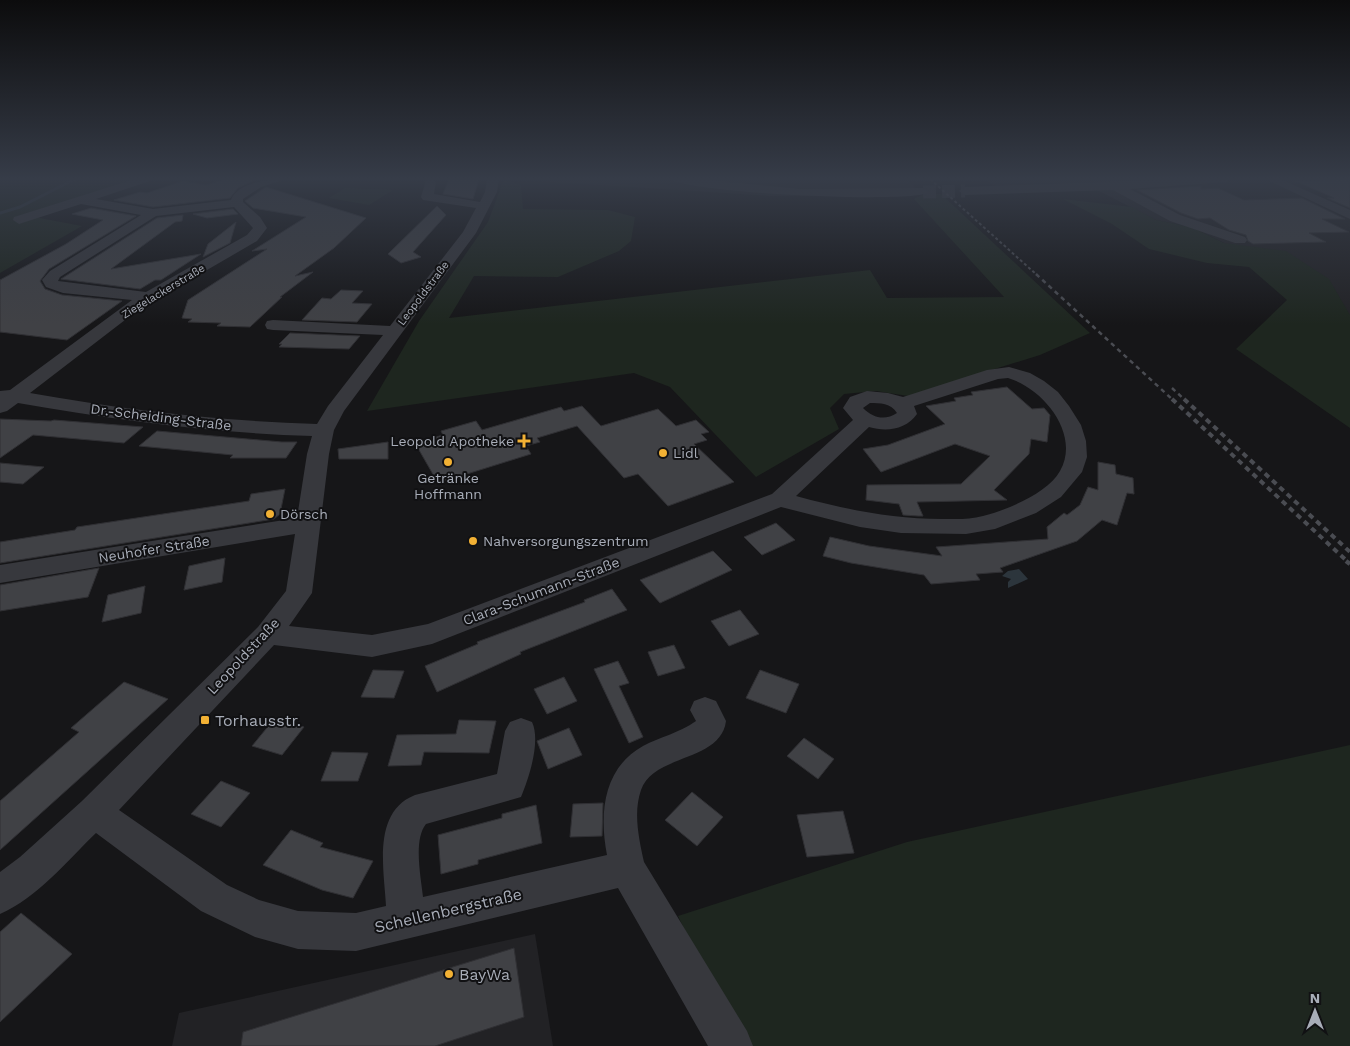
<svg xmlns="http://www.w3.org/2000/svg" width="1350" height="1046" viewBox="0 0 1350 1046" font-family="'Work Sans',sans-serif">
<rect width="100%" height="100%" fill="#161618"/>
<g fill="#222225">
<path d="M506 179H907L922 195 770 196Z"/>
<path d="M985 179H1350V345L1224 243 1191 227 1156 220 1097 190 999 189Z"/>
<path d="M535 934 553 1046H172L179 1013Z"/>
</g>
<g fill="#1e261f">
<path d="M0 179H139L29 216 82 226 0 273Z"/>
<path d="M504 179 521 185 523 209 608 210 635 217 631 241 619 251 558 277 474 276 449 318 870 270 887 298 1004 297 914 199 922 195 941 194 1090 333 1040 355 908 396 876 391 844 394 830 408 839 429 756 477 670 387 634 373 367 411 419 321 488 222Z"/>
<path d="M345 188 393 190 369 205 329 198Z"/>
<path d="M1063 199 1132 207 1156 220 1191 227 1224 243 1286 251 1329 279 1350 315V428L1236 349 1287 300 1249 267 1207 263 1149 249 1112 224Z"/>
<path d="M1350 745V1046H740L678 916 907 842Z"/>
</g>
<path fill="#2c353c" d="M1019 569 1028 579 1008 588V582L1011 579 1002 576 1008 571Z"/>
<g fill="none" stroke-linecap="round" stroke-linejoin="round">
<path stroke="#2c353c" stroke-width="3" d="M0 213 20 207 75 179"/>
</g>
<g fill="#404145" stroke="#303034">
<path d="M226 179H257L238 188 230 198 153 207 114 200 140 192 147 193 183 181 206 185Z"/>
<path d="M449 179H479L473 199 443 194Z"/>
<path d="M1350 179V208L1327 198H1334L1295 181Z"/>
<path d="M1201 186V189L1218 188 1244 200 1302 198 1345 219H1322L1349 232 1309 233 1326 242 1253 244 1248 241 1246 235 1229 230 1210 218 1198 219 1181 213 1137 190Z"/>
<path d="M266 187 366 218 334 248 295 276 313 272 280 297H282L250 327 217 326 221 323 188 322 192 319 182 318 188 300 267 249 252 251 306 217 253 208 245 201Z"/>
<path d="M437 206 446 215 413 252 421 257 401 263 388 254Z"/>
<path d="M91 208 136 216 49 269 40 281 45 289 62 295 122 301 67 340 0 332V280L66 244 103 220 72 214Z"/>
<path d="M233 209 238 214 207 218 193 214Z"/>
<path d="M183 215 182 221 175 222 111 269 201 254 161 280H155L140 289 61 279 157 218Z"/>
<path d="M236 222 230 243 203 257 208 244Z"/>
<path d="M341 290 363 291 352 303 372 304 357 322 302 320 322 298 331 299Z"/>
<path d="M290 333 360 336 349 349 279 347 282 344H279Z"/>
<path d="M1007 387 1032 409 1044 408 1050 415 1047 442 1031 439 1029 454 994 490 1007 500 917 502 923 516H918L903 515 899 504 866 500 867 485 961 484 990 456 955 444 881 472 863 449 888 445 945 424 926 406 956 401 954 398 973 395 971 392Z"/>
<path d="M582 406 601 426 658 409 676 426 696 420 709 432 701 434 707 440 694 444 734 482 668 506 638 474 624 478 577 426 537 438 540 442 526 446 531 454 438 483 415 443 443 435 441 431 476 421 482 430 561 407 564 411Z"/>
<path d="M0 419 51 421 54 420 143 427 124 443 33 435 0 458Z"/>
<path d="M157 431 282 442H297L286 458H230L233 455 139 446Z"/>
<path d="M388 442V459H339L338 449Z"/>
<path d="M1098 462 1115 465 1116 474 1133 478 1134 494 1127 493 1117 525 1102 520 1077 541 1000 568 1003 572 976 574 980 580 931 584 924 575 851 563 823 556 830 537 869 546 942 556 936 547 1048 539 1047 527 1064 513 1067 515 1080 505 1088 487 1098 490Z"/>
<path d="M0 463 44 467 23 484 0 482Z"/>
<path d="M285 489 280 514 274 519 0 563V542L75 530 77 527 249 501 251 494Z"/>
<path d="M776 523 795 540 762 555 744 537Z"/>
<path d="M713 551 732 570 660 603 640 580Z"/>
<path d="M225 558 222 582 184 590 189 566Z"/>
<path d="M99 568 88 597 0 611V585Z"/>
<path d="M145 586 141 613 102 622 108 595Z"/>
<path d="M612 589 627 610 520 652 521 654 437 692 425 666 478 644 477 642 585 602 584 600Z"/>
<path d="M740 610 759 634 729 646 711 621Z"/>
<path d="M674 645 685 668 658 676 648 652Z"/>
<path d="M618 661 629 683 619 686 643 737 629 743 594 669Z"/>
<path d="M373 670 404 671 394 698 361 697Z"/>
<path d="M760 670 799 684 786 713 746 698Z"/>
<path d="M564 677 577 701 547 714 534 689Z"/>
<path d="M124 682 168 699 0 850V801L79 732 71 728Z"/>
<path d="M275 718 304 727 282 755 252 746Z"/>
<path d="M459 720 496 721 489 753 424 752 421 765 388 766 397 735 456 734Z"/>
<path d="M569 728 582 755 548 769 537 741Z"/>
<path d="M804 738 834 759 818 779 787 756Z"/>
<path d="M332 752 368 753 358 781H321Z"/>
<path d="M221 781 250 793 221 827 191 814Z"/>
<path d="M692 792 723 817 697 846 665 820Z"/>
<path d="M603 803 602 836 570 837 573 804Z"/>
<path d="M536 805 542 843 478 860V864L441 874 438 835 502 818V814Z"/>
<path d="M843 811 854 853 807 857 797 815Z"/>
<path d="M291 830 323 843 320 847 373 861 353 898 322 890 263 865Z"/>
<path d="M21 913 72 954 0 1022V932Z"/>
<path d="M514 948 524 1017 435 1046H241L243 1032Z"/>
</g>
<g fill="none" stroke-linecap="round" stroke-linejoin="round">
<path stroke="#333438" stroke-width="13" stroke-dasharray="13 6" stroke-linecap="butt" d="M923 192 965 191"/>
<g fill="#37383d" fill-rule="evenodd">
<path d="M135 179H152L150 181 96 199 153 209 231 200C236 184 267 179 282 179L280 181 261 187 243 199V202L260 217 267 228 257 241 138 310 30 393C125 410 221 421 317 424L328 406 383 335 273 330 267 329 265 325 267 321 273 320 390 326 463 232 476 208 423 200 421 197 426 180 431 179 436 182 434 194 480 202 485 192 487 179H499L497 192 476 233 344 411 334 430 329 454 312 593 289 626 372 635 428 624 772 494 853 420 843 408 850 397 867 391 888 393 903 397 987 370 1009 367 1030 373 1044 381 1058 392 1069 406 1081 425 1086 441 1087 457 1082 472 1061 497 1036 513 995 529 966 534 901 533 860 527 781 507 432 644 372 657 274 645 119 810 227 885 259 900 298 911 356 913 386 906C384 869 372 812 415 795L497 774 505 731 510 722 521 718 532 722C541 741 529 778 521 797L426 824C413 840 421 877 423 897L607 855C599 814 603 768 643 746 660 737 679 733 696 721L690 710 694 701 705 697 716 701 726 721C721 762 653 754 641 790 633 813 639 839 644 862L747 1031 753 1046H708L618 888 356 951 298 949 255 937 201 911 96 833C67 861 37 898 0 914V872L20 857 82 801 258 627 286 591 295 534 0 583V565L297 518 307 454 312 436C213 433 115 420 18 403L7 411 0 413V391L10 390 132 300 63 293 46 287 42 280 50 271 141 215 81 204 19 224 13 220 14 217ZM234 207 253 228 247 235 146 292 58 281 60 277 156 216ZM1008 378C1043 388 1081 434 1060 471 1048 493 1007 510 983 516 969 520 955 519 942 519 892 519 844 509 796 496L869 427C886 432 906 430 917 414L914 406 998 379ZM870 403C880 403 891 403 897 413 885 421 873 418 863 408Z"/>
<path d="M671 179H697L800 189 923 188 929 192C918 204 685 193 671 179Z"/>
<path d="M1184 179H1232L1226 182 1130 189 1180 215 1245 237 1247 240 1245 243H1235L1170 221 1113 190 965 195 959 191 965 187Z"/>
<path d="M1265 179H1280L1350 210V219Z"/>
</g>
<path stroke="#4a4c52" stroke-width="2" stroke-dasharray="3 2.5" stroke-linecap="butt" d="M930 179 1037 275"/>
<g stroke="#4a4c52" stroke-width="2.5" stroke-dasharray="4.5 4" stroke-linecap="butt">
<path d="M1036 274 1173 400"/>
<path d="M1172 388 1185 400"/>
</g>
<g stroke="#4a4c52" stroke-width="4" stroke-dasharray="5.5 4.5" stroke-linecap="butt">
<path d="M1172 399 1348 562"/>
<path d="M1184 399 1350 552"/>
</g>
<path stroke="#4a4c52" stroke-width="4.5" stroke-dasharray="8 6" stroke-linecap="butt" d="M1346 561 1350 564"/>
</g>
<linearGradient id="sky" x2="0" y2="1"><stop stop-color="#0c0c0d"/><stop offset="0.55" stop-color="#363c48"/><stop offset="1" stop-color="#363c48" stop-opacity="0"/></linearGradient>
<rect width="1350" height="325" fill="url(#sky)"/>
<g fill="#f2b134" stroke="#111113" stroke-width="2">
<path d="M521.5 433.5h5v5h5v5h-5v5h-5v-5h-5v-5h5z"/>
<circle cx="663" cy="453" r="5"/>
<circle cx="448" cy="462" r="5"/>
<circle cx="270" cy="514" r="5"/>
<circle cx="473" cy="541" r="5"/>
<rect x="200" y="715" width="10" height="10" rx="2.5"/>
<circle cx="449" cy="974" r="5"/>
</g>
<g text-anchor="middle" stroke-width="4" stroke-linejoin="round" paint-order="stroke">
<g font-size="11" fill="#a8adb8" stroke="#111113">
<text transform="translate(163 291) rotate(-31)" y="4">Ziegelackerstraße</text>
<text transform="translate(423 293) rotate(-53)" y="4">Leopoldstraße</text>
</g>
<g font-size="14" fill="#a8adb8" stroke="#111113">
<text transform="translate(161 417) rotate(7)" y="5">Dr.-Scheiding-Straße</text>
<text transform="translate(154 549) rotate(-9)" y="5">Neuhofer Straße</text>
<text transform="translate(541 591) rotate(-21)" y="5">Clara-Schumann-Straße</text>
<text transform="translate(243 656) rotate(-47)" y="5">Leopoldstraße</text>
</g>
<g font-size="14" fill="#a8adb8" stroke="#111113" text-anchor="start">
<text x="514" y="446" text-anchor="end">Leopold Apotheke</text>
<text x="673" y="458">Lidl</text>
<text x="448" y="483" text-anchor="middle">Getränke<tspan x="448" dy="16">Hoffmann</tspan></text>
<text x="280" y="519">Dörsch</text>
<text x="483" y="546">Nahversorgungszentrum</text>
</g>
<g font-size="16" fill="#a8adb8" stroke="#111113" text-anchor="start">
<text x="215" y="726">Torhausstr.</text>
<text x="459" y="980">BayWa</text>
</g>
<g font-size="16" fill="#a8adb8" stroke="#111113">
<text transform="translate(448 910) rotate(-13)" y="6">Schellenbergstraße</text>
</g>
</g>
<g transform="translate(1315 1011)" stroke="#111113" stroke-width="4" paint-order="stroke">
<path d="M0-4L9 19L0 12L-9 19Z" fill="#a8adb8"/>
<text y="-8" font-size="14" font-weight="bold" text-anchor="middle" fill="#a8adb8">N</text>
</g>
</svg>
